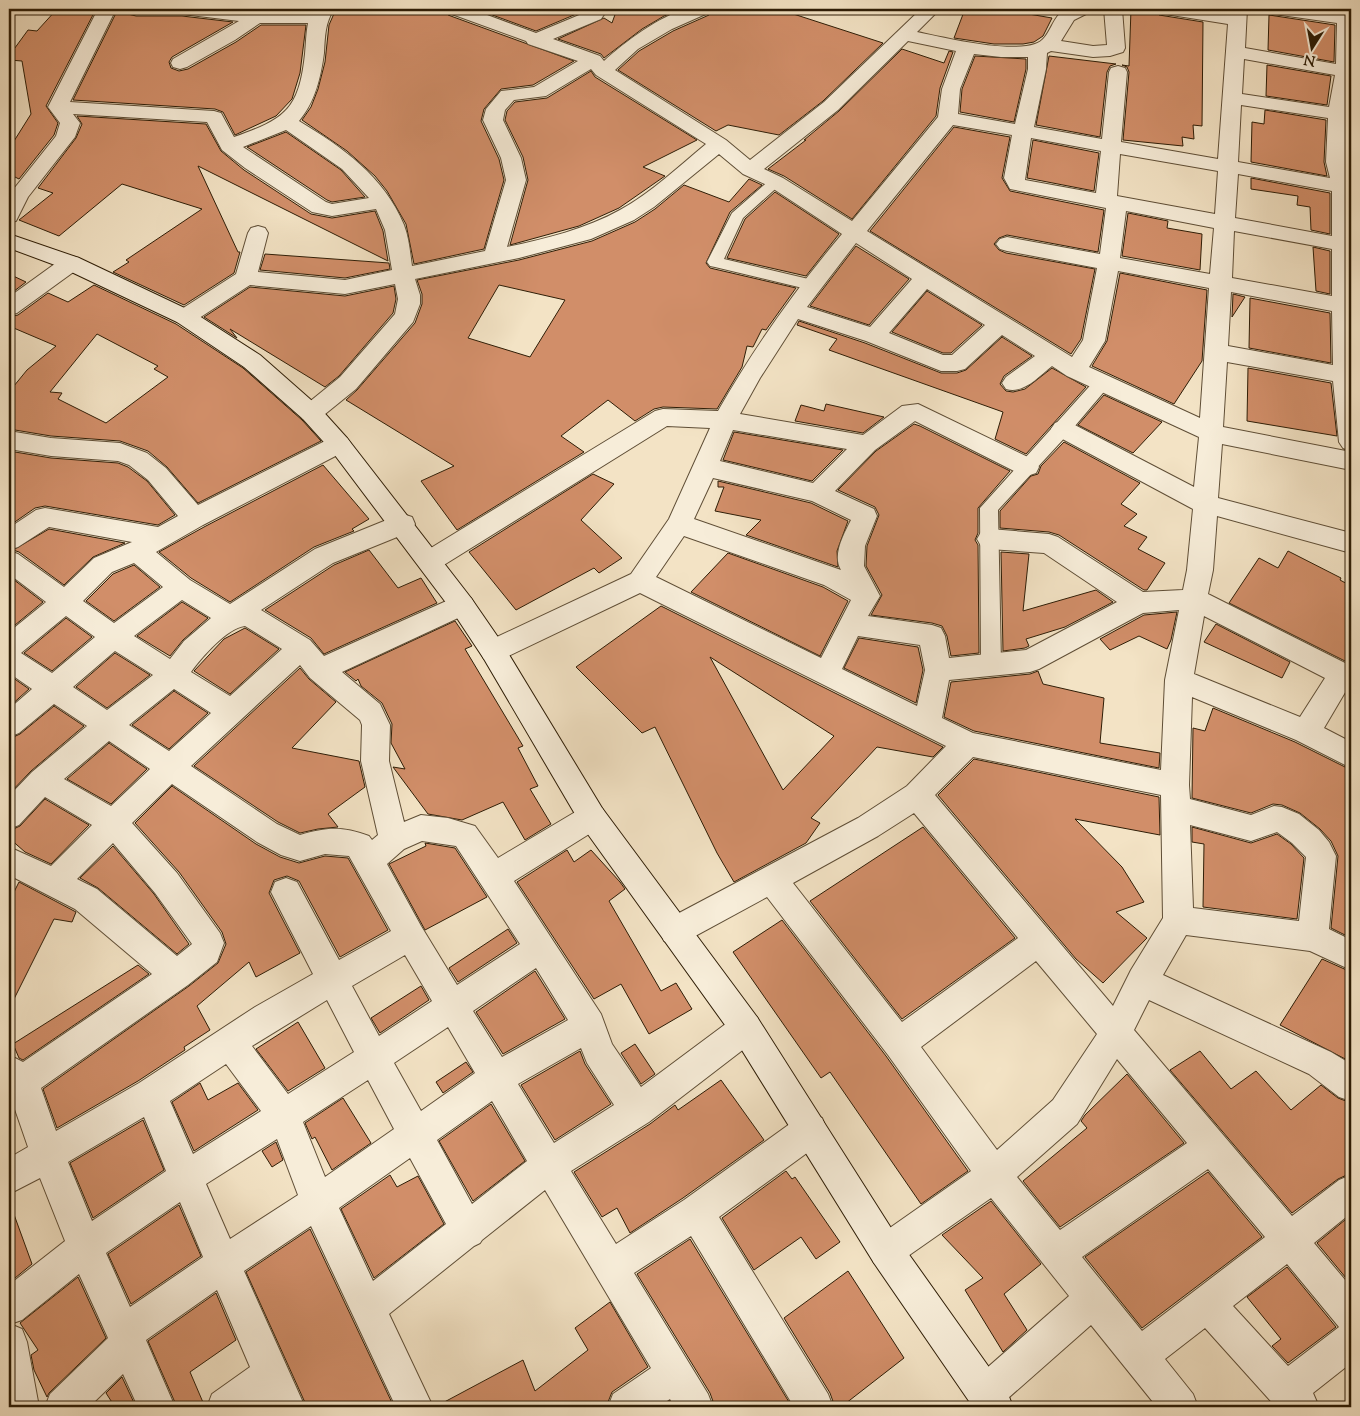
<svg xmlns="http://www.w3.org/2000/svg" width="1360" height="1416" viewBox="0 0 1360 1416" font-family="'Sorts Mill Goudy',serif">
<rect width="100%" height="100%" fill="#f3e3c5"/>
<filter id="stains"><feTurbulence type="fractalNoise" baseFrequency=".004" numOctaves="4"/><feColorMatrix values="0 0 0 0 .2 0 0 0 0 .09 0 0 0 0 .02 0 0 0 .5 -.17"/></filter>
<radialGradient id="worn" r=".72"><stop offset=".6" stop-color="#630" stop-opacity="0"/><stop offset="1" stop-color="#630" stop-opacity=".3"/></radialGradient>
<g fill="#d18e69" stroke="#2e1d06" fill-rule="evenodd">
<path d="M57 9H96L46 106 58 123 54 135 19 179 9 174V149L31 114 22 61 9 60V56L28 30 37 31Z"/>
<path d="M118 9H125L128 14 136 16H182L233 22 172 57 169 62 171 68 179 71 188 69 236 42 261 25H306L300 73 292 99 276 116 235 135 223 112 215 109 73 100Z"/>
<path d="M241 9H313L270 12Z"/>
<path d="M336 9H444L448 15 574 61 533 85 501 89 484 109 481 121 499 159 504 180 484 249 414 264 406 224 387 191 375 176 347 151 302 120 311 107 318 89 325 62 329 25Z"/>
<path d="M476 9H579L581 12 536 31Z"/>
<path d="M617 9H682L664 16 642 29 604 58 601 54 558 39 604 18 612 23Z"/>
<path d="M713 9H778L883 43 823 101 779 135 728 125 716 131 618 70 639 51 673 31 709 15Z"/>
<path d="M965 9H1000L1052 18 1043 36 1034 42 1023 44H994L954 38Z"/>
<path d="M1131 9H1154L1159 15 1203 22 1202 126 1193 125 1194 139 1182 137 1183 146 1123 140 1129 72 1127 67 1122 65 1129 66Z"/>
<path d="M1269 15 1335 25 1334 62 1268 50Z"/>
<path d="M902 49 944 63 949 51 953 52 940 88 936 116 852 219 784 176 768 169 806 140H804L839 111Z"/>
<path d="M975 56 1026 59V69L1014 122 960 112 962 89Z"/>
<path d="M1049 56 1116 64 1110 66 1107 72 1100 137 1036 125Z"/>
<path d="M1267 65 1331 76 1327 105 1266 96Z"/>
<path d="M591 71 595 77 697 140 643 167 665 176 619 208 579 226 510 245 528 180 523 157 505 120 507 111 515 102 547 98Z"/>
<path d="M1265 110 1326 120 1324 162 1327 176 1251 162 1252 122 1264 124Z"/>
<path d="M77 116 206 124 221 151 244 170 311 214 332 218 375 211 383 231 388 261 198 166 238 252H240L234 273 184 305 113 272 129 262 126 260 202 209 122 184 59 236 19 220 53 193 38 188 76 138 82 124Z"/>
<path d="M954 127 1010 137 1002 178 1010 191 1104 210 1098 252 1007 235 999 238 994 244 999 250 1006 253 1095 269 1081 339 1071 354 870 231Z"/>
<path d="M286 132 341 170 365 197 332 202 327 200 247 147Z"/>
<path d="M1033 140 1099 153 1094 191 1027 178Z"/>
<path d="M1251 178 1330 193V234L1311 230 1310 207 1297 205 1298 196 1251 189Z"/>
<path d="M749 179 762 185 730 212 706 263 710 268 796 288 766 330 762 329 753 347 747 346 742 367 717 409 663 407 654 409 635 421 608 400 561 436 584 452 457 530 421 481 454 466 346 400 357 390 415 323 422 304V294L417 280 519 260 592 241 635 222 655 209 684 185 729 202ZM499 285 565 300 530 357 468 338Z"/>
<path d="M775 192 839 234 806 276 727 258 745 219Z"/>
<path d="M1128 213 1168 221 1167 228 1202 234 1200 270 1122 256Z"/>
<path d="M856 246 909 279 869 325 810 306Z"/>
<path d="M1313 247 1330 251V294L1316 291Z"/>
<path d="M265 254 389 263 390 269 345 278 260 270Z"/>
<path d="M1120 273 1207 290 1202 361 1174 404 1092 366 1107 341Z"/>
<path d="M9 274 26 282 9 295Z"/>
<path d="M94 285 176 324 243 368 302 420 321 441 198 503 167 467 148 451 120 441 51 436 9 429V392L27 370 56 346 9 326V317L18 315 48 293 68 302ZM97 334 158 366 154 369 168 377 106 423 58 399 62 393 50 392Z"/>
<path d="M394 286 396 299 393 313 339 376 325 387 230 329 237 338 204 317 250 287 345 296Z"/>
<path d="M927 291 982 325 951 353H943L892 332Z"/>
<path d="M1233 294 1245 297 1232 317Z"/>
<path d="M1250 298 1330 313 1331 363 1249 348Z"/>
<path d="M799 321 865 343 941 373H957L966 370 1002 337 1032 356 1004 376 1000 384 1006 391 1013 392 1025 389 1052 368 1086 387 1026 454 995 439 1003 412 829 350 837 339 797 325Z"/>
<path d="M1248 368 1331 383 1337 436 1247 421Z"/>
<path d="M1104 395 1162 422 1133 453 1078 425Z"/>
<path d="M826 404 884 417 863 433 795 421 801 405 824 411Z"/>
<path d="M914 424 920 426 1010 471 978 508V533L975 540 978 545 979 653 951 656 947 636 942 626 932 623 871 615 882 595 866 566 867 546 879 515 875 507 838 490 876 451Z"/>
<path d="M734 432 843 450 812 481 723 460Z"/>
<path d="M1064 442 1140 483 1121 504 1137 514 1124 526 1147 537 1138 549 1165 563 1147 590H1144L1059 535 1049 532 1000 528V511L1031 476 1038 474 1041 466Z"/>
<path d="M9 451 51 458 118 463 128 467 147 481 175 515 158 525 45 506 35 508 9 526Z"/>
<path d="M323 465 369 519 352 529 354 531 314 547 230 602 191 578 159 552 204 527Z"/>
<path d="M593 474 614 484 581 520 622 558 599 573 594 568 516 610 469 552Z"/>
<path d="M718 481 811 503 848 521 837 551 838 567 746 535 761 520 715 511 724 487H718Z"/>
<path d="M49 529 125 543 93 557 64 585 19 552 13 550Z"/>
<path d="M369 550 398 588 421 578 437 603 324 654 311 638 265 610 334 565Z"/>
<path d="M1288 551 1341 578 1340 580 1351 586V664L1229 603 1259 558 1278 568Z"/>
<path d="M1001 552 1029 554 1023 611 1096 590 1113 602 1065 627 1026 639 1029 646 1025 648 1003 651Z"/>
<path d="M728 553 823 587 848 601 820 656 691 592Z"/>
<path d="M134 565 160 587 114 621 86 601 113 574Z"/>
<path d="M9 576 43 602 9 630Z"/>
<path d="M182 602 208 618 183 640 170 656 137 636Z"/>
<path d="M661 606 943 747 933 757 877 747 811 818 820 823 806 843 734 882 717 853 655 727 642 733 576 667ZM710 657 834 736 783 790Z"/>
<path d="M1177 612 1171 640 1167 649 1139 636 1110 650 1100 639 1144 615Z"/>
<path d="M66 618 92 637 52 671 24 653Z"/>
<path d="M455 621 472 646 465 649 523 746 518 748 538 786 530 789 551 824 525 840 503 802 462 820 428 814 393 767 405 769 391 743 392 724 382 703 361 686 358 679 356 681 345 672Z"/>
<path d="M1216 624 1290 662 1282 678 1204 642Z"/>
<path d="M245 628 279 649 230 694 194 671 224 639Z"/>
<path d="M859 638 918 647 923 670 916 703 844 668Z"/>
<path d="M115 653 150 675 107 708 76 687Z"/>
<path d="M300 668 309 679 336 702 292 748 359 761 365 787 328 814 338 827 318 829 300 833 278 822 194 766Z"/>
<path d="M1038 671 1043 684 1104 698 1100 743 1160 753 1159 768 974 731 944 717 951 682 1030 674Z"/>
<path d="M9 675 29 689 9 707Z"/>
<path d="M174 691 208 713 169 749 132 725Z"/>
<path d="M54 706 84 726 31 771 9 794V739L20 734Z"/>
<path d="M1213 708 1295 742 1351 770V938L1331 928 1338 856 1331 841 1320 829 1300 813 1282 805 1273 804 1251 813 1192 798 1193 728 1205 731Z"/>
<path d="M109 743 147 769 111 804 67 779Z"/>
<path d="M974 759 1159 797 1160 835 1075 819 1122 867 1144 902 1116 912 1147 938 1103 983 1076 959 938 795Z"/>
<path d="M172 786 256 844 280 857 299 863 325 856 348 858 388 930 340 957 299 881 287 876 274 880 269 893 300 953 256 977 249 962 197 1006 210 1030 184 1047 185 1050 138 1081 57 1128 43 1089 189 986 218 963 226 944 222 932 179 872 135 823Z"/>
<path d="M45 799 89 825 51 864 25 852 9 838V831L20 826Z"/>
<path d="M923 827 1015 938 902 1019 810 901Z"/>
<path d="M1192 827 1251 843 1277 834 1291 844 1304 858 1297 919 1203 907 1204 844 1192 842Z"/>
<path d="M425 843 455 848 487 897 425 930 389 864 426 846Z"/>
<path d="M113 846 154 894 189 944 177 954 98 888 80 878Z"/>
<path d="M567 850 574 862 591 850 620 882 625 889 609 901 661 991 676 983 692 1009 649 1034 621 984 594 999 517 882Z"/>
<path d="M19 882 76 912 72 922 54 919 9 1009V902Z"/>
<path d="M782 920 886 1056 968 1171 921 1204 830 1072 821 1078 733 952Z"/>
<path d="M508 929 517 943 458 982 449 968Z"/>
<path d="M1322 959 1351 972V1062L1280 1025Z"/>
<path d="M138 965 149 974 23 1060 19 1058 13 1044Z"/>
<path d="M535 971 565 1019 503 1054 476 1012Z"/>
<path d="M421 986 429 1000 380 1033 371 1018Z"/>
<path d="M298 1022 325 1068 288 1091 256 1049Z"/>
<path d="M635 1044 655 1074 641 1084 621 1053Z"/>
<path d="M580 1051 585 1064 611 1104 555 1140 521 1085Z"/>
<path d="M1200 1051 1231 1089 1256 1071 1291 1110 1321 1085 1338 1098 1351 1103V1173L1338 1179 1292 1213 1170 1070Z"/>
<path d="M466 1062 473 1072 443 1093 436 1082Z"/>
<path d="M1127 1074 1184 1143 1060 1227 1023 1181 1087 1128 1081 1121 1085 1115Z"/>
<path d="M721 1080 764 1140 683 1198 630 1233 617 1208 602 1217 574 1172 650 1124 675 1105 678 1110Z"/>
<path d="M200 1083 208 1100 238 1083 258 1110 194 1151 172 1102Z"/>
<path d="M343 1098 371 1143 332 1170 315 1137 312 1139 305 1123Z"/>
<path d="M491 1104 525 1161 473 1201 439 1141Z"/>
<path d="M143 1120 164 1170 93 1218 70 1163Z"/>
<path d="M276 1142 283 1160 272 1167 262 1151Z"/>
<path d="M786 1171 792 1179 795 1177 840 1242 816 1259 801 1237 754 1270 722 1218Z"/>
<path d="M1208 1172 1262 1237 1142 1328 1085 1257Z"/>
<path d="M390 1175 397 1187 418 1176 444 1224 374 1278 341 1209Z"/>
<path d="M991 1201 1041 1264 1004 1294 1027 1330 1003 1352 965 1290 983 1278 942 1235Z"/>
<path d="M179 1205 201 1256 131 1304 108 1254Z"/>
<path d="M9 1209H12L32 1264 9 1283Z"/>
<path d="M1351 1215V1284L1317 1243Z"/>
<path d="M310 1229 394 1407H307L246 1272Z"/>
<path d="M690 1239 792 1407H715L710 1393 637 1274Z"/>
<path d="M1287 1267 1336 1327 1288 1363 1272 1346 1281 1339 1247 1297Z"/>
<path d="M848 1271 904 1358 841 1407H835L830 1393 784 1318Z"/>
<path d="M78 1277 106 1338 49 1393 47 1397 34 1370 31 1355 38 1350 20 1323Z"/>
<path d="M216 1293 236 1340 190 1372 205 1407H177L148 1341Z"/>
<path d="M610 1302 648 1367 612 1392 606 1407H435L523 1360 535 1391 588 1350 575 1328Z"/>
<path d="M122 1377 136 1407H115L106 1393Z"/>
</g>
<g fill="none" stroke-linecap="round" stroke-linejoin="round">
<g stroke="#5f4e36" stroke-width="2">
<g id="lane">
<path d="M776 177 781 179 783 182 743 218 724 259 817 281 819 285 817 289 811 290 715 267 710 266 707 262 732 213 771 179Z"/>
<path d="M1102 377 1108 379 1110 383 1108 387 1069 433 998 510 1001 664 998 670 991 672 984 670 981 664 980 508 1096 379Z"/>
</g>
</g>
<g stroke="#5f4e36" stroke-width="2">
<g id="street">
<path d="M98 9H116L70 102 214 111 221 113 234 137C285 119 299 110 305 54 306 43 306 33 308 23H260L235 40 187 67 180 69 173 67 171 63 173 59 239 21 182 14H136L130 13 127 9H227L270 14 334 9C325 23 325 36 324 53 321 77 315 102 299 121 342 147 384 176 404 225 409 238 410 252 412 266L485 251 506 180 501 158 483 120 486 109 501 91 534 87 578 61 528 44 526 41 449 13 446 9H471L536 33 584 13 581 9H602L605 13 601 19 553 39 600 56 604 61C625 42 659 16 687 9 694 7 703 9 711 9L708 13 672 29 638 49 615 70 726 140 750 160 824 102 921 9H940L917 32C946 38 1008 53 1035 44 1052 39 1051 13 1068 9 1075 7 1084 9 1091 9L1088 13 1074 20 1061 41 1093 46 1107 45 1104 9H1122L1125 48 1123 52 1110 56 1093 57 1051 51 1047 53 1046 69 1034 127 1102 139 1109 72 1111 68 1118 66 1125 68 1127 72 1121 142 1218 159 1228 24 1165 14 1159 13 1156 9H1199L1229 13V9H1247L1245 48 1336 64 1337 23 1274 14 1268 13 1265 9H1310L1337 13V9H1351V83L1348 110H1351V122L1347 121C1346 142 1345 162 1351 182V451L1343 448 1339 442 1333 381 1227 362 1223 427 1351 452V470L1222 444 1218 498 1351 533V553L1217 516 1213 570 1208 594 1351 666V690L1347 689 1324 728 1351 742V768L1296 740 1192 697 1189 785 1190 799 1251 815 1274 806 1282 807 1299 814 1319 830 1329 842 1336 856 1329 929 1351 940V970L1310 951 1186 935 1163 975 1331 1052 1351 1064V1101L1339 1097 1309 1074 1149 1000 1134 1030 1292 1216 1339 1180 1351 1175V1213L1314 1243 1351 1287V1363L1313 1393 1319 1407H1276L1205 1328 1165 1359 1193 1394 1198 1407H1157L1091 1325 998 1407H972L967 1394 972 1381 1069 1296 991 1198 898 1263 886 1268 874 1263 869 1251 874 1239 971 1171 888 1055 767 897 686 941 675 945 664 941 660 931 664 921 858 818 907 786 946 746 640 593 502 659 493 662 484 659 480 651 484 643 631 574 669 519 710 428 667 426 439 568 430 571 421 568 417 561 421 554 655 411 663 409 718 411C754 348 795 290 842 234L769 186 743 174 719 154 654 207 634 220 591 239 519 258 415 279 420 295V304L413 322 356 389 319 419 311 421 303 419 299 413 303 407 340 377 395 314 398 299 395 284 345 294 250 285 193 322 185 324 177 322 174 317 177 312 236 274 248 233 251 228 258 226 265 228 268 233 258 272 345 280 392 270 385 230 376 209 332 216 312 212 245 168 222 150 207 122 73 114 80 123 75 137 28 197 16 221 9 222V195L56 136 60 123 48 107ZM908 41 956 51 942 89 938 117 852 221 783 178 764 169 838 110ZM974 54 1001 57H1028V69L1015 124 958 114 960 89ZM1244 59 1335 75 1329 107 1242 94ZM591 69 596 75 706 144C678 167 651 193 620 210 586 229 545 239 507 247L526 180 521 158 503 120 505 110 514 100 546 96ZM1241 105 1328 118 1326 162 1330 178 1238 162ZM953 125 1012 135 1004 178 1010 189 1106 208 1100 254 1007 237 1000 239 996 244 1000 249 1007 251 1097 268 1083 340 1072 357 867 231ZM286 130 342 169 369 198 332 204 326 202 243 147ZM1031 138 1101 151 1096 193 1025 180ZM1120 154 1218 171 1215 214 1117 196ZM1238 174 1332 191V236L1235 218ZM1126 211 1214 228 1210 274 1120 258ZM1234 231 1332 249V296L1232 278ZM856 243 912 279 870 327 807 307ZM1118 271 1209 288 1200 418 1089 367 1105 341ZM927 289 985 325 952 355H943L889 333ZM1231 292 1332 311 1333 365 1228 346ZM798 319 866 341 941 371H957L965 369 1002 335 1035 356 1006 377 1002 383 1006 389C1024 394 1038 377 1052 366L1067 376 1199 437 1194 487 1071 423 1063 420 1055 423 1051 429 1055 435 1193 509 1187 570 1183 590 1143 592 1058 537 1049 534 990 529 981 532 977 539 981 546 990 549 1044 553 1117 602 1026 650 949 658 945 636 941 628 932 625 868 616 880 596 864 566 865 546 877 516 874 509 835 491 875 450 915 421 1018 473 1027 476 1036 473 1039 467 1036 461 918 404 902 406 863 435 740 414 760 378ZM733 430 847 449 813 483 720 461ZM713 478 812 501 851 520C844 534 832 555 841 570L694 519ZM684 536 824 585 851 600 821 658 656 577ZM1179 610 1165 680 1161 770 973 733 942 718 949 680 1030 672 1039 669 1143 613ZM1204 616 1325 678 1300 717 1194 674ZM858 636 920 645 925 670 917 706 842 669ZM973 757 1161 795 1163 918 1131 970 1113 1006 935 795ZM914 813 1018 938 902 1022 793 883 878 836ZM1190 825 1251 841 1277 832 1292 843 1306 857 1299 921 1193 908ZM1036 961 1097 1034 1053 1100 997 1150 921 1047ZM1117 1059 1187 1143 1060 1230 1017 1177 1077 1124ZM1208 1169 1265 1237 1142 1331 1082 1257ZM1287 1264 1339 1327 1288 1366 1233 1306Z"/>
<path d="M71 256 79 258 82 263 79 268 17 313 9 315V297L63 258Z"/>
<path d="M9 431 51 438 120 443 147 453 166 468 198 505 331 438 339 435 347 438 351 444 347 450 203 525 156 552 190 580 230 604 315 549 394 517 403 514 412 517 415 524 412 531 333 563 261 610 310 640 324 656 453 598 462 595 471 598 475 605 471 612 342 672 380 704 390 725 389 761 404 822 421 815 448 818 475 826 498 858 582 808 592 804 602 808 607 817 602 826 514 881 601 1014 612 1044 641 1087 735 1017 746 1012 757 1017 762 1028 757 1039 649 1122 571 1171 616 1244 684 1200 798 1118 810 1113 822 1118 827 1130 822 1142 719 1217 828 1394 833 1407H794L691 1236 634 1273 708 1394 713 1407H674L670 1399 658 1407H608L613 1394 651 1368 545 1190 482 1240 480 1243 474 1246 389 1314 433 1407H396L311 1226 244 1271 305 1407H268L265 1401 256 1407H207L212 1394 250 1367 217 1290 146 1340 175 1407H138L123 1374 89 1407H45L50 1394 108 1338 79 1274 22 1320 10 1324 22 1329 27 1342 39 1407H9V1285L65 1241 40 1178 9 1194V1158L28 1147 9 1092V1055L23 1062 152 974 75 909 9 875V847L51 866 92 825 45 797 19 825 9 829V796L32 772 87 726 54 704 19 733 9 737V709L32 689 9 673V632L46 602 9 574V551L18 554 64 587 94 558 132 542 49 527 18 547 9 550V528L36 510 45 508 158 527 178 516 148 480 129 465 118 461 51 456 9 449ZM134 563 163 587 114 623 83 601 112 572ZM182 600 211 618 184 641 170 659 134 636ZM66 616 95 637 52 673 21 653ZM245 626 282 649 230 696 191 672C202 657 227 628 245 626ZM115 651 153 675 107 710 73 687ZM300 665 310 678 360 720 362 725 361 761 378 835 372 840 369 836C342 826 327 827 300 835L277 824 191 766ZM174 689 211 713 169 751 129 725ZM109 741 150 769 111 806 64 779ZM172 784 257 842 281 855 300 861 325 854 349 856 391 931 339 960 297 882 286 878 275 882 271 892 313 974 255 1007 139 1083 56 1131 41 1088 188 985 217 962 224 943 220 933 177 873 132 823ZM422 841 456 846 520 944 457 985 421 926 387 864 404 849ZM113 843 155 893 192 944 177 956 97 889 77 879ZM405 955 432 1001 379 1036 352 986ZM536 968 568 1020 502 1057 473 1011ZM327 1000 354 1052 288 1094 252 1046ZM448 1027 475 1073 421 1111 394 1063ZM581 1048 587 1063 614 1105 554 1143 518 1084ZM226 1064 261 1111 193 1154 170 1101ZM368 1080 394 1129 325 1177 303 1122ZM492 1101 527 1161 472 1204 437 1140ZM144 1117 166 1171 92 1221 68 1162ZM277 1139 298 1195 230 1239 206 1184ZM410 1158 446 1224 373 1281 339 1208ZM180 1202 203 1257 130 1307 106 1253Z"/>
</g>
</g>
<g stroke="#2e1d06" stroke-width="2">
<path id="secondary" d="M9 234 79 258 193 312 260 355 319 407 347 438 471 598 502 643 602 808 757 1017 898 1239 1008 1394 1013 1407H973L874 1263 735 1039 582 826 484 659 453 612 331 450 303 419 244 367 177 322 63 268 9 248Z"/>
</g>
<use href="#lane" fill="#f7edd9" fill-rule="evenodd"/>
<use href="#street" fill="#f7edd9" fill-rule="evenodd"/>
<use href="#secondary" fill="#f7edd9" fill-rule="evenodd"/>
</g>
<rect width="1360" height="1416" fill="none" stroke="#f3e3c5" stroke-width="30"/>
<rect x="10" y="10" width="1340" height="1396" fill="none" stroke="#2e1d06" stroke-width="2.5"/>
<rect x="15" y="15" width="1330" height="1386" fill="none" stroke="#2e1d06"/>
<g transform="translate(1312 48) rotate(191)" stroke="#f7edd9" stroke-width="4" paint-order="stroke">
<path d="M0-4L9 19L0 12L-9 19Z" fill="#2e1d06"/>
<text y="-8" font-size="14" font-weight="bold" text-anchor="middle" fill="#2e1d06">N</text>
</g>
<rect width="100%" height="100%" filter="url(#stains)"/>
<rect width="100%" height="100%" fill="url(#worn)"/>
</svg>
